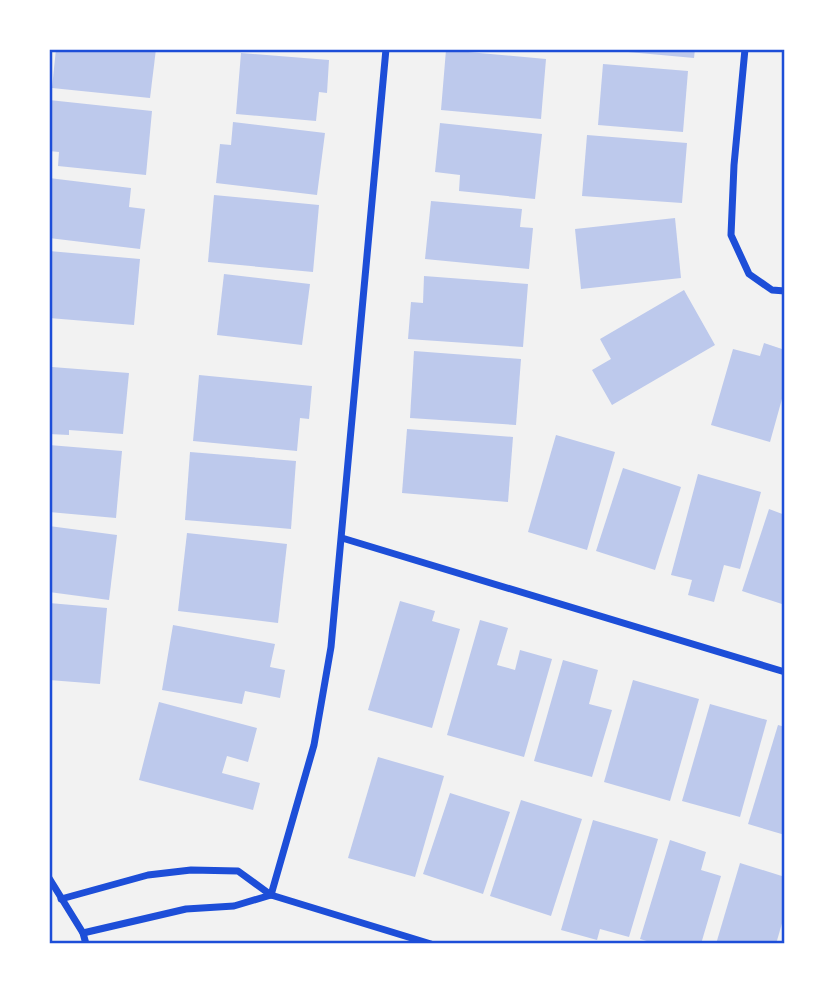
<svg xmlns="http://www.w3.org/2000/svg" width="834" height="993" viewBox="0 0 834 993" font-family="'IBM Plex Sans',sans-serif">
<rect width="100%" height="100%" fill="#f2f2f2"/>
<g fill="#bdc9ec">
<path d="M56 49H156L150 98 52 88Z"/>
<path d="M618 49H695L694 58 617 51Z"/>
<path d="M446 50 546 59 541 119 441 110Z"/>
<path d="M241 53 329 60 327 93 319 92 316 121 236 114Z"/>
<path d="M603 64 688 71 683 132 598 125Z"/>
<path d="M49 100 152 111 146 175 58 166 59 152 49 151Z"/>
<path d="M233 122 325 133 317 195 216 183 220 144 231 145Z"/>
<path d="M440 123 542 134 535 199 459 191 460 175 435 172Z"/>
<path d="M587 135 687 143 682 203 582 196Z"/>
<path d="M49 178 131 188 129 207 145 209 140 249 49 238Z"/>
<path d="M214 195 319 205 313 272 208 262Z"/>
<path d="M431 201 522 209 520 227 533 228 529 269 425 259Z"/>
<path d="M675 218 681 278 581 289 575 229Z"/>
<path d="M49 251 140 259 134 325 49 318Z"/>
<path d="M224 274 310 284 302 345 217 335Z"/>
<path d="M424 276 528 284 523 347 408 339 411 302 423 303Z"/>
<path d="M684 290 715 345 612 405 592 370 611 359 600 339Z"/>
<path d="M764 343 785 350V388L770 442 711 425 733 349 760 356Z"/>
<path d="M414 351 521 359 516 425 410 418Z"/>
<path d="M52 367 129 373 123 434 69 430V435L49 434V378H51Z"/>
<path d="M199 375 312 386 309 419 300 418 297 451 193 441Z"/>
<path d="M407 429 513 437 508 502 402 493Z"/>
<path d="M556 435 615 452 587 550 528 532Z"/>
<path d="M49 445 122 451 116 518 49 512Z"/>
<path d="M190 452 296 461 291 529 185 520Z"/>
<path d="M623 468 681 487 655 570 596 551Z"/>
<path d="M698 474 761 492 740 569 724 565 714 602 688 595 692 580 671 575Z"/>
<path d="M769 509 785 515V605L742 591Z"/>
<path d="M49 526 117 535 109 600 49 592Z"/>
<path d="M187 533 287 544 278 623 178 611Z"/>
<path d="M400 601 435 611 432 621 460 629 432 728 368 710Z"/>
<path d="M49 603 107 608 100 684 49 680Z"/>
<path d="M480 620 508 628 497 665 515 670 520 650 552 659 524 757 447 735Z"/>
<path d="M173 625 275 644 270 667 285 670 280 698 245 691 242 704 162 690Z"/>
<path d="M563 660 598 670 589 704 612 710 592 777 534 761Z"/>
<path d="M633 680 699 699 670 801 604 782Z"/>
<path d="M159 702 257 728 248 762 227 756 222 773 260 783 253 810 139 780Z"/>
<path d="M710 704 767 720 740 817 682 801Z"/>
<path d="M778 725 785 727V835L748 824Z"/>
<path d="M378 757 444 776 415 877 348 858Z"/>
<path d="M450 793 510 812 483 894 423 874Z"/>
<path d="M521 800 582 819 551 916 490 896Z"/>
<path d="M593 820 658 839 629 937 600 929 597 940 561 930Z"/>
<path d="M670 840 706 852 701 870 721 876 701 944H657L640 939Z"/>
<path d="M740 863 785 877V913L776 944H716Z"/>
</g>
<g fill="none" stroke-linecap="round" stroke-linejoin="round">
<g stroke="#1d4ed8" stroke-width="7">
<path d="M745 49 734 165 731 235 749 274 772 290 785 291"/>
<path d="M342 538 785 672"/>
<path d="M49 878 83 933 86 944"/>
<path d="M271 895 314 745 331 647 386 49"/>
<path d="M61 899 148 875 191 870 238 871 271 895 431 944"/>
<path d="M83 933 186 909 234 906 271 895"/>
</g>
</g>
<rect width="834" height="993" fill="none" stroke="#ffffff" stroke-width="102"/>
<rect x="51" y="51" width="732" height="891" fill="none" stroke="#1d4ed8" stroke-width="2.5"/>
</svg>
